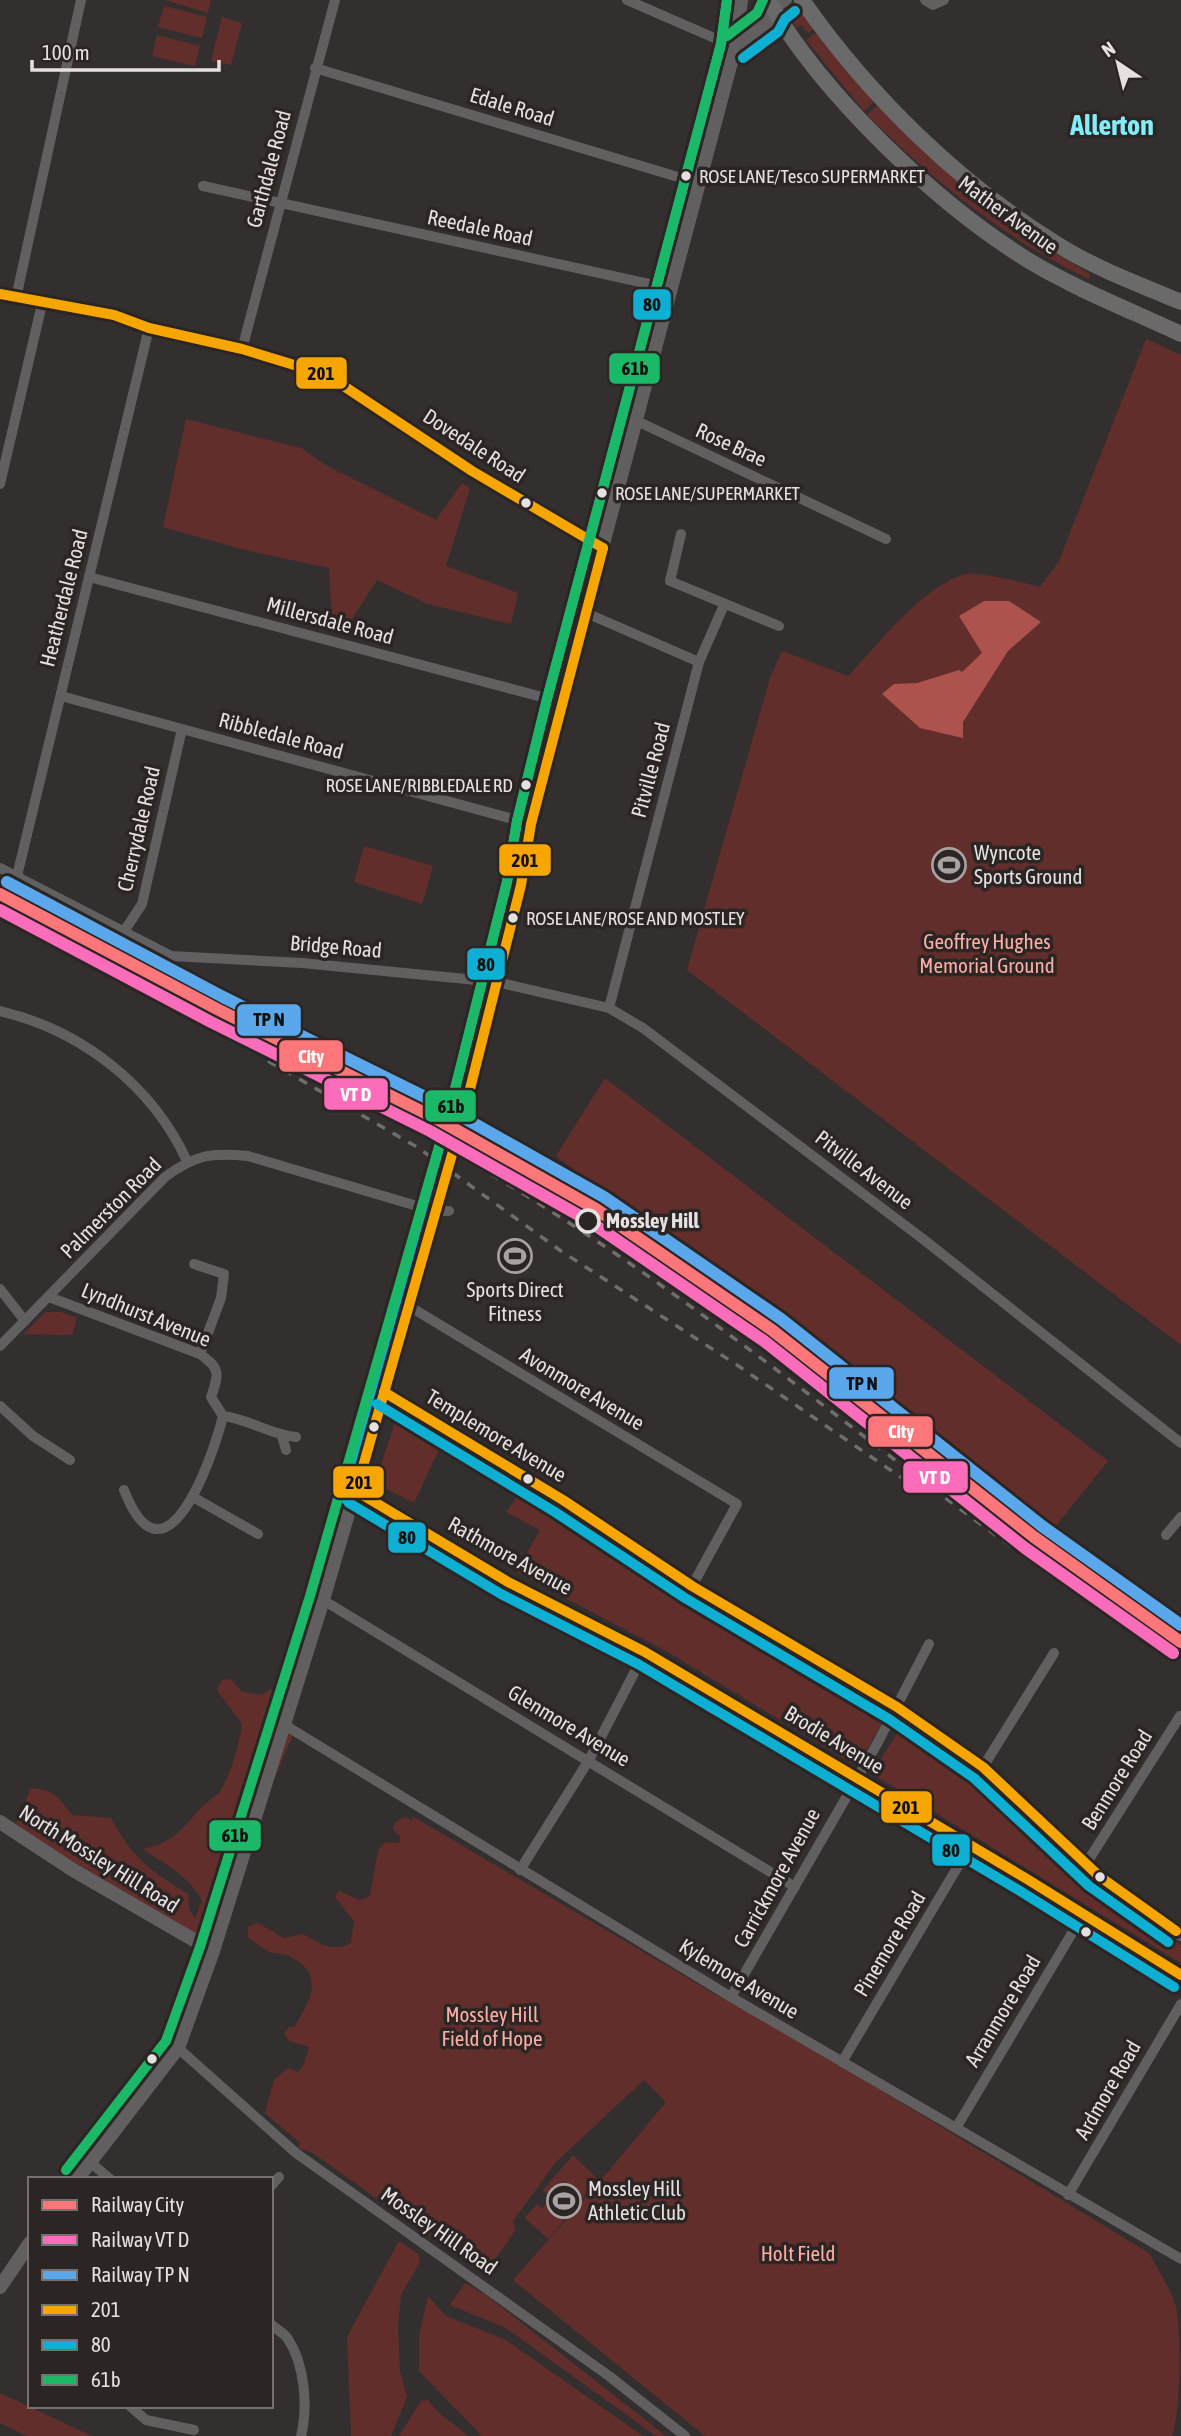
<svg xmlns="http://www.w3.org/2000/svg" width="1181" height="2436" viewBox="0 0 1181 2436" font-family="'Asap Condensed',sans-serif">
<rect width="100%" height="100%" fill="#342f2f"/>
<g fill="#622e2b">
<path d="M165 0H211L208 13Z"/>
<path d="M164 6 207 17 202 38 158 27Z"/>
<path d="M795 11 802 13 815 28 808 33 801 25 796 28 790 16Z"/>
<path d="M222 17 242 23 231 65 211 61Z"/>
<path d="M817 32 877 99 864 111 806 40Z"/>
<path d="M157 35 200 46 195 66 152 56Z"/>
<path d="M879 103 983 197 1003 221 1090 274 1089 279C1004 239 933 180 867 115Z"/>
<path d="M1146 339 1181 355V1345L687 970 770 678 782 651 848 676C879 644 922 586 966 574 976 571 1027 583 1040 587L1059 561Z"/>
<path d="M186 419 301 448 327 466 436 520 462 483 470 488 446 566 518 593 511 624 428 604 377 580 350 622 332 618 329 568 245 550 163 527Z"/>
<path d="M364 846 433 866 422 904 354 882Z"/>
<path d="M605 1078 1108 1461 1051 1532 556 1156Z"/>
<path d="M45 1312H61L77 1318 72 1335 24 1334Z"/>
<path d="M395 1422 439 1449 414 1503 375 1483Z"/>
<path d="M523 1488 714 1612 884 1712 883 1721 860 1762 851 1763 666 1651 516 1572 540 1530 506 1512Z"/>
<path d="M231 1679 242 1692 261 1695 271 1689 296 1728 208 1933 203 1934 207 1942 37 1840 16 1823 31 1788C54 1790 59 1797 72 1815L111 1818C134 1860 148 1869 188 1894L189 1908 195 1919 202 1901C191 1877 164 1863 143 1849 172 1843 181 1831 199 1810 205 1803 215 1798 220 1791 231 1775 240 1742 242 1724L217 1690 222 1680Z"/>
<path d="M904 1723 967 1767 1104 1893 1181 1945V1963L874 1775 873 1771Z"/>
<path d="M412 1816 713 1993 765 2020 1149 2253C1158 2270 1171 2289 1176 2307 1181 2336 1181 2411 1172 2436H705L513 2280 600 2181 611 2190 602 2179 666 2102 644 2080 556 2162 513 2221 515 2231 484 2275 313 2153 298 2148 300 2143 265 2113 274 2080 288 2068 298 2072 303 2066 309 2047 289 2041 284 2034 289 2027H294C312 1999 326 1972 287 1955 280 1953 272 1954 266 1950 259 1947 255 1941 248 1938V1927L258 1923 284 1938 303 1934C321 1944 332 1953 351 1943L354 1921 335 1897 339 1891 360 1900 370 1896 378 1851 385 1842 399 1843 400 1836 393 1829 394 1823 405 1817 413 1821Z"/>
<path d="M573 2155 598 2179 548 2239 525 2218 537 2204 542 2209 551 2197 543 2190Z"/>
<path d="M399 2241 418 2254 420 2262 401 2295 398 2327 400 2371 407 2397 391 2436H351L347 2337Z"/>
<path d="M465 2283 486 2295 666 2436H656L506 2328 450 2305Z"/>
<path d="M428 2296 446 2316 506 2340 643 2436H482L419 2371V2336Z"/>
<path d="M0 2393 92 2436H27L0 2423Z"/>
<path d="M428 2400C437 2414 455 2424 468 2436H399L421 2401Z"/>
</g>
<path fill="#ad524c" d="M984 601H1009L1041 622 1008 651 963 722V738L920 728 882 694 894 684 917 683 959 670 962 672 982 653 959 616Z"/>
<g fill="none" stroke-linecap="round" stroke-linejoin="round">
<g stroke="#615f5f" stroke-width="10">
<path d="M627 0 735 47"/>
<path d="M925 0 933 5 944 0"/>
<path d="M773 10 787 0"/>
<path d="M315 68 698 183"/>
<path d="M203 186 672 289"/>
<path d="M0 294 114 315 149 328 242 349 327 375 402 422 472 471 603 548"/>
<path d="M16 298 81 0"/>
<path d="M242 349 335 0"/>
<path d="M637 421 886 539"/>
<path d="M0 484 42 304"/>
<path d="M681 534 670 581 779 626"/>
<path d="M89 577 561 702"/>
<path d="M584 612 699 662 609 1008"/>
<path d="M699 662 724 605"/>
<path d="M61 696 531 824"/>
<path d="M0 868 171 956 302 963 497 982 609 1008 643 1028 923 1239 1181 1443"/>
<path d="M17 876 149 328"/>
<path d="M123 933 142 904 182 729"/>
<path d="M0 1011C81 1030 152 1085 187 1161"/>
<path d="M194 1264 224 1274 221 1298 200 1354"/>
<path d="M0 1289 25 1321"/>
<path d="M49 1297 200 1354C221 1369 219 1374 211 1397L223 1416C212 1460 165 1595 124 1490"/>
<path d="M407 1305 737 1504 692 1586"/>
<path d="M0 1346 165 1177C195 1155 211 1152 248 1156L434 1211H449"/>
<path d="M0 1406 33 1436 70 1460"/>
<path d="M223 1416C249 1419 271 1435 296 1437"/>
<path d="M282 1436 286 1450"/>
<path d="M193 1497 258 1534"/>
<path d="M1166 1535 1181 1517"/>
<path d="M323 1600 795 1887"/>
<path d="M283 1724 731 1997 1181 2259"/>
<path d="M983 1767 1054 1653"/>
<path d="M1086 1864 1180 1716"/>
<path d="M520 1870 589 1760 645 1652"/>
<path d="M731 1997 877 1744 929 1644"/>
<path d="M178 2048 296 2153 609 2376 685 2436"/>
<path d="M842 2062 970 1846"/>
<path d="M956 2128 1084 1913"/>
<path d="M90 2162 110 2179"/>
<path d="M271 2186 279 2177"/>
<path d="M1068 2195 1181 2004"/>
<path d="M271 2324C276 2329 284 2333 288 2339 305 2365 308 2407 301 2436"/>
<path d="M130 2406 146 2420 194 2430"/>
</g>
<g stroke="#615f5f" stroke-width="14">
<path d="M773 10 769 22 735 47 759 11Z"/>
<path d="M465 1109 521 885 531 824 561 702 735 47 741 0"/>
<path d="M384 1392 563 1500 692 1586 897 1707 983 1767 1099 1876 1181 1934"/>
<path d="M356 1491 508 1582 645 1652 1027 1879 1181 1975"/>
<path d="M0 1822 73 1870 213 1951"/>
<path d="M77 2179 178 2048 213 1951 323 1600 442 1189"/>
<path d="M0 2287 30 2243"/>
</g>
<g stroke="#6b6a6a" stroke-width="16">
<path d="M768 0C822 95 938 205 1031 262 1078 290 1132 311 1181 334"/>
<path d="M802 0C868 95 960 185 1060 246 1097 269 1141 285 1181 302"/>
</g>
<g stroke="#706d6d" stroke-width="3.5" stroke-dasharray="9 9" stroke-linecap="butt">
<path d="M0 910C196 1012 395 1109 580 1230 786 1365 971 1532 1181 1661"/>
<path d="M268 1061 417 1147 561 1251 740 1367 902 1478"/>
</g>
<path stroke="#615f5f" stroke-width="14" d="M442 1189 465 1109"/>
<g stroke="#2b2524" stroke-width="16">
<g id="bus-1">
<path d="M0 294 114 315 149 328 242 349 327 375 472 471 603 548"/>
<path d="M603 548 531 824 521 885 465 1109 356 1491 508 1582 645 1652 1027 1879 1181 1975"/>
<path d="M384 1392 563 1500 692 1586 897 1707 983 1767 1099 1876 1176 1931"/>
</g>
</g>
<g stroke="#2b2524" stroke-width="16">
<g id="bus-2">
<path d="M727 0 721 44 547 699 517 821 507 882 451 1105 342 1494 349 1503 501 1594 638 1664 1020 1891 1174 1987"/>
<path d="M743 58 778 32 785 19 795 11"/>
<path d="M377 1404 555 1512 685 1598 889 1719 974 1778 1089 1886 1168 1942"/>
</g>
</g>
<g stroke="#2b2524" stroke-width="16">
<g id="bus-3">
<path d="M727 36 757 13 763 0"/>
<path d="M66 2170 166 2041 200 1947 310 1596 451 1105 507 882 517 821 547 699 721 44 727 0"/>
</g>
</g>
<use href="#bus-1" stroke="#f7a600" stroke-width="10"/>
<use href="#bus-2" stroke="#0dafd3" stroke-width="10"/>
<use href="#bus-3" stroke="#1ab867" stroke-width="10"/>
<g stroke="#2b2524" stroke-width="18">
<path id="rail-1" d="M0 894 217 1009 437 1119 596 1209 772 1330 1034 1537 1181 1642"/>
</g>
<g stroke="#2b2524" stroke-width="18">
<path id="rail-2" d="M0 910 211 1022 430 1131 589 1221 764 1341 1025 1548 1173 1653"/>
</g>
<g stroke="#2b2524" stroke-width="18">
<path id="rail-3" d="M7 882 223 997 443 1106 604 1197 781 1319 1042 1526 1181 1625"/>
</g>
<use href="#rail-1" stroke="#fd767a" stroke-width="12"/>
<use href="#rail-2" stroke="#fb6dba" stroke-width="12"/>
<use href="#rail-3" stroke="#5aa8eb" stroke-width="12"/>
</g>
<defs>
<g id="stadium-ring" transform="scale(1.75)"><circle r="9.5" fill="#2b2524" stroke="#a8a3a3" stroke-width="1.5"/><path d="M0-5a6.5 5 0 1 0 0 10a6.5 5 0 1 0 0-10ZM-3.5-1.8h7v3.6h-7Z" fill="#a8a3a3"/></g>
</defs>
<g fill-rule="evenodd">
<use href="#stadium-ring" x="949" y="865"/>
<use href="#stadium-ring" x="515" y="1256"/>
<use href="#stadium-ring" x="564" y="2201"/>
</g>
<g fill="#e6e1e1" stroke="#2b2524" stroke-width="2.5">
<circle cx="686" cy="176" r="6"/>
<circle cx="602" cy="493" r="6"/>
<circle cx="526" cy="503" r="6"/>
<circle cx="526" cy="785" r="6"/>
<circle cx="513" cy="918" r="6"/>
<circle cx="374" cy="1427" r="6"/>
<circle cx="528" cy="1479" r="6"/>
<circle cx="1100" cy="1877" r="6"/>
<circle cx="1086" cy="1932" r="6"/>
<circle cx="152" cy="2059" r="6"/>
</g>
<circle fill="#2b2524" stroke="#e6e1e1" stroke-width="3.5" cx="588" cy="1221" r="11"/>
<g text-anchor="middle" stroke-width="7" stroke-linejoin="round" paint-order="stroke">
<g font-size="19" fill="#e6e1e1" stroke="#2b2524" text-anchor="start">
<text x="699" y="183">ROSE LANE/Tesco SUPERMARKET</text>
<text x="615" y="500">ROSE LANE/SUPERMARKET</text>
<text x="513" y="792" text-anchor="end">ROSE LANE/RIBBLEDALE RD</text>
<text x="526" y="925">ROSE LANE/ROSE AND MOSTLEY</text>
</g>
<g font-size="21" fill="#e6e1e1" stroke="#2b2524">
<text transform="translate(512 107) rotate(17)" y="7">Edale Road</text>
<text transform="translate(269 169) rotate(-75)" y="7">Garthdale Road</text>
<text transform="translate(1008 215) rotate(36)" y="7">Mather Avenue</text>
<text transform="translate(480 228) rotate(12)" y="7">Reedale Road</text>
<text transform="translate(731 445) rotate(25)" y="7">Rose Brae</text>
<text transform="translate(474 446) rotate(33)" y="7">Dovedale Road</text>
<text transform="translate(64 598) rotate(-76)" y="7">Heatherdale Road</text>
<text transform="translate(330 621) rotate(15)" y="7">Millersdale Road</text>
<text transform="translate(281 736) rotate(15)" y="7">Ribbledale Road</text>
<text transform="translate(651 770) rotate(-75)" y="7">Pitville Road</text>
<text transform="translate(139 829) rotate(-77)" y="7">Cherrydale Road</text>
<text transform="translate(336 947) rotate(5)" y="7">Bridge Road</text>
<text transform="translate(864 1170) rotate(37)" y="7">Pitville Avenue</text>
<text transform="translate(111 1208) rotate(-45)" y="7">Palmerston Road</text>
<text transform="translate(146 1315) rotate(22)" y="7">Lyndhurst Avenue</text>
<text transform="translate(582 1389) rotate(31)" y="7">Avonmore Avenue</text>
<text transform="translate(496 1436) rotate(31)" y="7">Templemore Avenue</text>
<text transform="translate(510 1556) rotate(29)" y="7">Rathmore Avenue</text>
<text transform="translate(569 1726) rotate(31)" y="7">Glenmore Avenue</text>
<text transform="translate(834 1740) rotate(31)" y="7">Brodie Avenue</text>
<text transform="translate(1117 1780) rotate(-58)" y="7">Benmore Road</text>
<text transform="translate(99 1859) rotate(32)" y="7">North Mossley Hill Road</text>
<text transform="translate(777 1878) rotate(-61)" y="7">Carrickmore Avenue</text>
<text transform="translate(890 1944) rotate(-59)" y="7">Pinemore Road</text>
<text transform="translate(739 1979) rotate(31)" y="7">Kylemore Avenue</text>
<text transform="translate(1003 2011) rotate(-59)" y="7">Arranmore Road</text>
<text transform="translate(1108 2090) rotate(-60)" y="7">Ardmore Road</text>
<text transform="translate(439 2231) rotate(35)" y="7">Mossley Hill Road</text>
</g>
<g font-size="21" fill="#e6e1e1" stroke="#2b2524" text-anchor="start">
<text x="974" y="860">Wyncote<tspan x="974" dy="24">Sports Ground</tspan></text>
<text x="515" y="1297" text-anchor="middle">Sports Direct<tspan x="515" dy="24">Fitness</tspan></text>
<text x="588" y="2196">Mossley Hill<tspan x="588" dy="24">Athletic Club</tspan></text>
</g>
<g font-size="21" fill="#feaea5" stroke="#2b2524">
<text x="987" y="949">Geoffrey Hughes<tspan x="987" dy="24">Memorial Ground</tspan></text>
<text x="492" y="2022">Mossley Hill<tspan x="492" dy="24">Field of Hope</tspan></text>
<text x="798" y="2261">Holt Field</text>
</g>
<g font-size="21" font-weight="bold" fill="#e6e1e1" stroke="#2b2524" text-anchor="start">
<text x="606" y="1228">Mossley Hill</text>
</g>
<g font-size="28" font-weight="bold" fill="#83edfa" stroke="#2b2524">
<text x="1112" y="135">Allerton</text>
</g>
</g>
<g stroke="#2b2524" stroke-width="2.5">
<rect x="632" y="288" width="40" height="33" rx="7" fill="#0dafd3"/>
<rect x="608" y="352" width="53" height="33" rx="7" fill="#1ab867"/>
<rect x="295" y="356" width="53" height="34" rx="7" fill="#f7a600"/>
<rect x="498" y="843" width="54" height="34" rx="7" fill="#f7a600"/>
<rect x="466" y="947" width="40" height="34" rx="7" fill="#0dafd3"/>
<rect x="236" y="1003" width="66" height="34" rx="7" fill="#5aa8eb"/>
<rect x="278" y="1039" width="66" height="34" rx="7" fill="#fd767a"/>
<rect x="323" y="1077" width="66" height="34" rx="7" fill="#fb6dba"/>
<rect x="424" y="1089" width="53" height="34" rx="7" fill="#1ab867"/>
<rect x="828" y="1366" width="67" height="34" rx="7" fill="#5aa8eb"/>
<rect x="867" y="1415" width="67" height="33" rx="7" fill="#fd767a"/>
<rect x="902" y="1460" width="67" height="34" rx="7" fill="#fb6dba"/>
<rect x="332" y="1465" width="53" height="34" rx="7" fill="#f7a600"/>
<rect x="387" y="1521" width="40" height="33" rx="7" fill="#0dafd3"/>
<rect x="880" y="1790" width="53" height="34" rx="7" fill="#f7a600"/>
<rect x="208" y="1819" width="54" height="33" rx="7" fill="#1ab867"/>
<rect x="931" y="1833" width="40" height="34" rx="7" fill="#0dafd3"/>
</g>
<g font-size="19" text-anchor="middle" font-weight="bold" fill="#fff">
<text x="311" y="1063">City</text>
<text x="356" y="1101">VT D</text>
<text x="901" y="1438">City</text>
<text x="935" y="1484">VT D</text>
</g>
<g font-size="19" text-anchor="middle" font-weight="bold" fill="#111">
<text x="652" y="311">80</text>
<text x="635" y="375">61b</text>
<text x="321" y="380">201</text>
<text x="525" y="867">201</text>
<text x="486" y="971">80</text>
<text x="269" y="1026">TP N</text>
<text x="451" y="1113">61b</text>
<text x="862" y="1390">TP N</text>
<text x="359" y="1489">201</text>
<text x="407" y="1544">80</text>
<text x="906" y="1814">201</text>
<text x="235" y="1842">61b</text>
<text x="951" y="1857">80</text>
</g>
<rect x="28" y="2177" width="245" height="231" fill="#2b2524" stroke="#767070" stroke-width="2"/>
<rect x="42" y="2200" width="35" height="10" fill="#fd767a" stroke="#767070" stroke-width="2"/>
<text x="91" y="2212" font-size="21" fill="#e6e1e1">Railway City</text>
<rect x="42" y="2235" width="35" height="10" fill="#fb6dba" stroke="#767070" stroke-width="2"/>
<text x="91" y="2247" font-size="21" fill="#e6e1e1">Railway VT D</text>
<rect x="42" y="2270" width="35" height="10" fill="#5aa8eb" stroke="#767070" stroke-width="2"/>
<text x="91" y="2282" font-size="21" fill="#e6e1e1">Railway TP N</text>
<rect x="42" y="2305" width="35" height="10" fill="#f7a600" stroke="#767070" stroke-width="2"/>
<text x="91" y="2317" font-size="21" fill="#e6e1e1">201</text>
<rect x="42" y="2340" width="35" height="10" fill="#0dafd3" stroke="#767070" stroke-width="2"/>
<text x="91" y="2352" font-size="21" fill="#e6e1e1">80</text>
<rect x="42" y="2375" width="35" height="10" fill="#1ab867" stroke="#767070" stroke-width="2"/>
<text x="91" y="2387" font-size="21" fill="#e6e1e1">61b</text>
<g transform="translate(1118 63) rotate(325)" stroke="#2b2524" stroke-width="5" paint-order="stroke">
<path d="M0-5L12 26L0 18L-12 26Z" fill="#e6e1e1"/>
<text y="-10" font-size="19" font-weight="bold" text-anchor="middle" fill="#e6e1e1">N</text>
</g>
<path d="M32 60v10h187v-10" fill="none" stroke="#e6e1e1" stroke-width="3.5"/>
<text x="42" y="60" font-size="21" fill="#e6e1e1" stroke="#2b2524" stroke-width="5" paint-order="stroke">100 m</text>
</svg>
